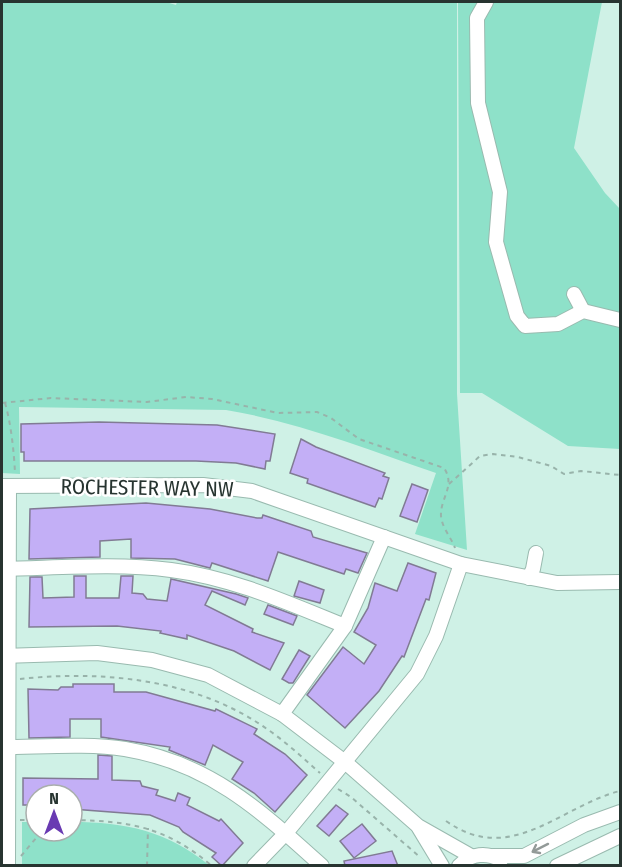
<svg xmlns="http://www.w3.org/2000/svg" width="622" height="867" viewBox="0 0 622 867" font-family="'Fira Sans Condensed',sans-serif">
<rect width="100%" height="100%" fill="#cff1e6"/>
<g fill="#8ee1c9">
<path d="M2 2H166L176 5 177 2H457V394L467 550 415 534 436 473C367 449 298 422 226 410L19 407 20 474 2 473Z"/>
<path d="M458 2H602L574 148 605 193 620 209V449L568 446 482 393H460Z"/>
<path d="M22 822H36V831H72V822C126 822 167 831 209 865H22Z"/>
</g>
<g fill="#c3aff6" stroke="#817b94" stroke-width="1.5">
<path d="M99 422 217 425 275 434 270 461H266L265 469 236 463 196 461H24V452H21V424Z"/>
<path d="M301 439 316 447 385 473 383 476 389 478 382 499 379 498 375 507 307 483 308 479 290 473Z"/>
<path d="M412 484 428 490 417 522 400 516Z"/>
<path d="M146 503 210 509 257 518H262L263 515 311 531 313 537 367 553 358 573 346 569 344 574 278 552 268 581 212 563 210 568 175 559 131 558V539L100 541V557L29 559 30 509Z"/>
<path d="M408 563 436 573 429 600 426 599 404 657 402 656 379 691 345 728 307 695 343 647 364 664 376 645 354 632 368 608 375 583 397 591Z"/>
<path d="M74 576H86V598H119L121 576H133L132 593 143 594 147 599 167 601 171 579 236 594 248 598 245 605 212 591 205 605 253 629 252 632 284 643 270 670 234 651 187 635V639L160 633 161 631 117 626 29 627 30 577H42L43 598 74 597Z"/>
<path d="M299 581 324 590 320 603 294 596Z"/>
<path d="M268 605 297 616 293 625 264 614Z"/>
<path d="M299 650 310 656 293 683H289L282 679Z"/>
<path d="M73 684H114V692H146L215 711 216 709 257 729 254 734 285 754 307 775 275 812 254 793 232 779 243 762 213 745 205 765 169 750 170 747 101 737V719H70V737L29 738 28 689 58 690 61 687H73Z"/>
<path d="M98 755 112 756V780L140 781 142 786 158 790 156 795 175 801 178 793 190 798 187 805 219 821 221 819 243 843 222 866 212 857 216 853 183 832 179 827 150 815 72 809V795H36V805H23V778L98 779Z"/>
<path d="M336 805 348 814 329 836 317 826Z"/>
<path d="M362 824 376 841 354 858 340 841Z"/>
<path d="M392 851 398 866H345L344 861Z"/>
</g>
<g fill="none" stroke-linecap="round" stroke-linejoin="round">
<g stroke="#99baaf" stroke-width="16">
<g id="minor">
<path d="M486 2 477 18 478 103 500 192 496 242 517 316 525 326 558 324 583 311 620 320"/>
<path d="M574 294 583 311"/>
<path d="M2 486 203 485 252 491 461 564 557 583 620 582"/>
<path d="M2 569C57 568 116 563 171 570 233 578 288 603 345 626"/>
<path d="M529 578 533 569 536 553"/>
<path d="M2 656 97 653 152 660 208 675 282 714 345 762 418 826 471 856"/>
<path d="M282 714 345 626 384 537"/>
<path d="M2 747C39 747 89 743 125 749 210 763 261 811 322 866"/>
<path d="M419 828 442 866"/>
<path d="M493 856H524L584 825 620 812"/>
<path d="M8 866 9 486"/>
<path d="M254 866 286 833 417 674 436 636 461 564"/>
<path d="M459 866C471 853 487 852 501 860"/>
<path d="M557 866 620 836"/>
</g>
</g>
<g stroke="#98b3aa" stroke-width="2" stroke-dasharray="4.5 4.5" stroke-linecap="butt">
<path d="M2 403 51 398 147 402 186 397 212 399 278 413 317 412 331 418 359 439 444 468C456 486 440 498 441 516 442 528 451 537 455 548"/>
<path d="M5 403C11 423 14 452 15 473"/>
<path d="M449 484 480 456 493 454 518 457 551 466 564 474 581 471 620 475"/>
<path d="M20 679C104 670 196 679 267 729 286 742 303 758 320 773"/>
<path d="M338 789 351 797 421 858"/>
<path d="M20 820H36"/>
<path d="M72 820C130 821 166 827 212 866"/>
<path d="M446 821C511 867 560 806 620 791"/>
<path d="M21 856 42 831"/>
<path d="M147 866 148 828"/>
</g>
<use href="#minor" stroke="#fff" stroke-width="14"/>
</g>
<defs><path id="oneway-shaft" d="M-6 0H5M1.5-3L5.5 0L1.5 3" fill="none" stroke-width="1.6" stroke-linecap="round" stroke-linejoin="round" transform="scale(1.5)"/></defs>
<use stroke="#939a98" href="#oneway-shaft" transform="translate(540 848) rotate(153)"/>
<g text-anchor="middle" stroke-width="5" stroke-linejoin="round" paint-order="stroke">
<g font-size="21" fill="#273430" stroke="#fff">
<text transform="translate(147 488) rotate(1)" y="7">ROCHESTER WAY NW</text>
</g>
</g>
<rect width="622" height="867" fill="none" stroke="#273430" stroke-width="6"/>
<g transform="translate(54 813)"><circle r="28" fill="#ffffff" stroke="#a9aeac" stroke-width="1.5"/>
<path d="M0-4.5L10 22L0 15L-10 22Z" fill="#693ab2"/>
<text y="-9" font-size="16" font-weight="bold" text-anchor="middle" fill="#273430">N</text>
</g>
</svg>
